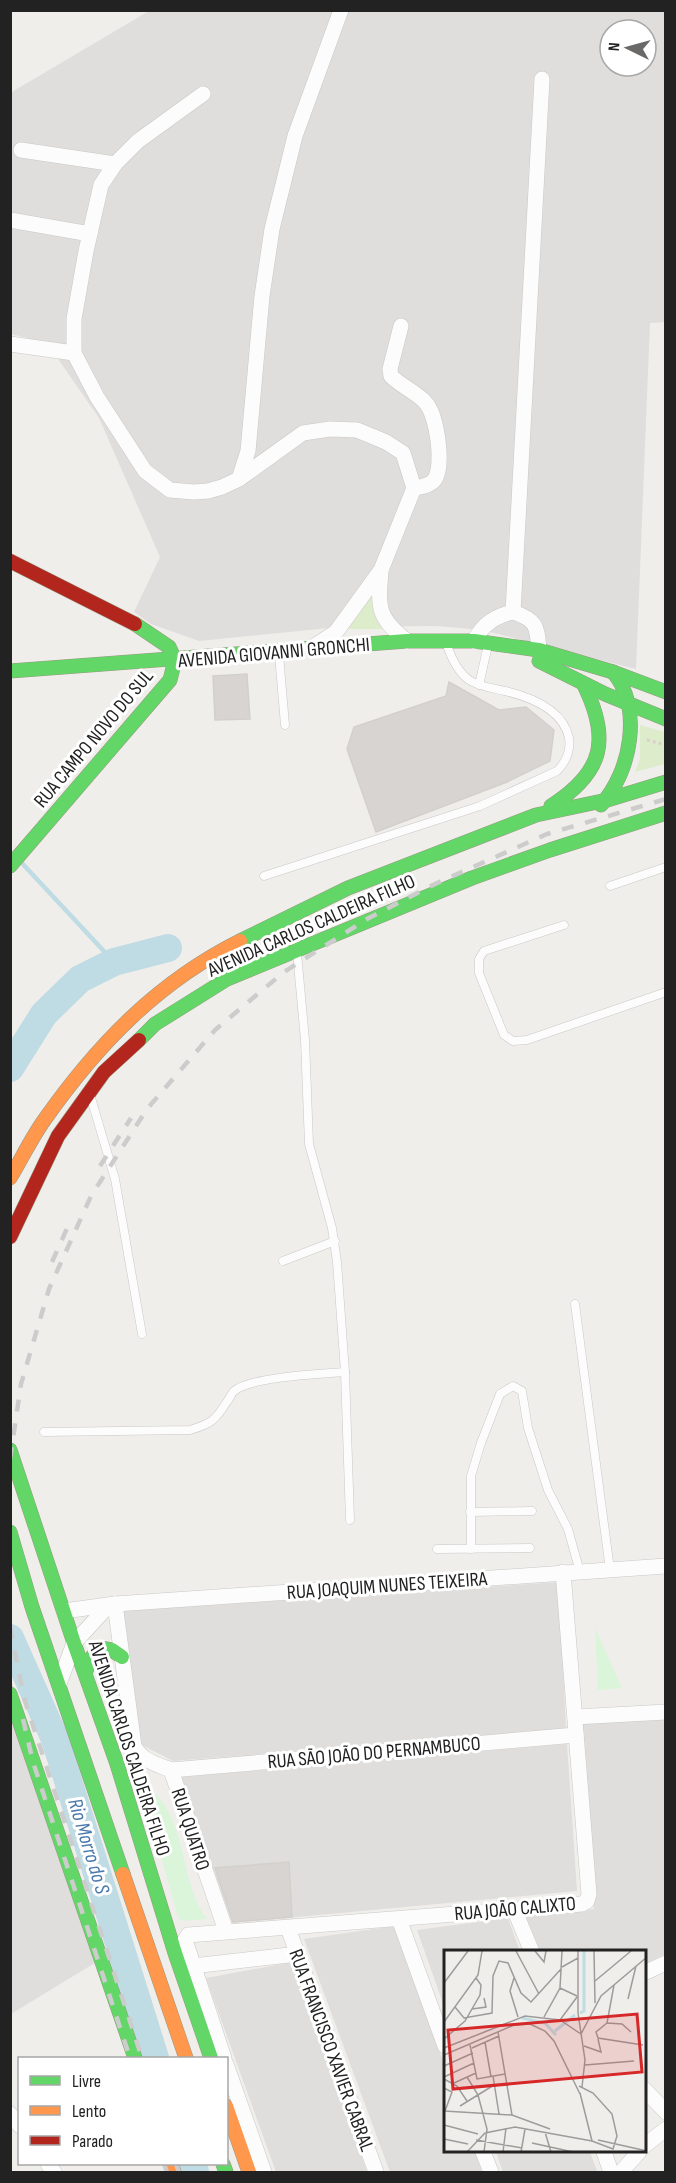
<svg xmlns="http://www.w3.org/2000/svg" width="676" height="2183" viewBox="0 0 676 2183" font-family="'Sofia Sans Condensed',sans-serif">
<rect width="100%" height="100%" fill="#f0eeeb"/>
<g fill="#dfdedc" fill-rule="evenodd">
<path d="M149 11H665L666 322 650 323 636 669 482 630 436 626 339 627 199 641 151 624 134 612 160 557 99 418 47 343 11 334 10 93ZM610 30H646V66H610Z"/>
<path d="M559 1582 566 1729 173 1761 140 1744 122 1611Z"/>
<path d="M10 1676 98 1961 11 2014H10Z"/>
<path d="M665 1720V1954L645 1964 644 1952H540L525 1916 594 1909 581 1722Z"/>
<path d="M567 1744 577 1891 232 1923 181 1777Z"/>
<path d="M508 1918 520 1952H445V2009L417 1930Z"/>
<path d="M395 1926 445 2067V2152H475L482 2172H390L304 1939Z"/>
<path d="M293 1962 367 2172H276L206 1978Z"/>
<path d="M496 2152H590L597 2171 596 2172H503Z"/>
</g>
<g fill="#ddeccb">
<path d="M377 581 375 615 383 629H345Z"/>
<path d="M640 725 665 732V764L635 772 640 759Z"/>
</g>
<g fill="#daf5da">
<path d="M595 1628 622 1688 598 1690Z"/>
<path d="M140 1781C146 1786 155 1792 160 1799 186 1829 182 1887 207 1919L183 1921 178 1917Z"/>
</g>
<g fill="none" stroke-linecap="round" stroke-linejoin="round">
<path stroke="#bfdbe3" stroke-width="4.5" d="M20 861 114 962"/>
<g stroke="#bfdbe3" stroke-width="28">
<path d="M10 1068 44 1014 80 979 114 962 168 948"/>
<path d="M10 1638 55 1739 155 2058"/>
<path d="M192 2164 195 2172"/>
</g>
</g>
<g fill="#d7d4d2" stroke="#d3d0cc" stroke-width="1.5">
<path d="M247 674 250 719 215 720 213 676Z"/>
<path d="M449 682 499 710 526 707 554 730 550 761 507 782 376 832 347 749 354 727 446 696Z"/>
<path d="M289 1862 292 1917 233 1922 215 1868Z"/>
</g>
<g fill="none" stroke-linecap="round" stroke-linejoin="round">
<g stroke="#c9c8c7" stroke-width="9">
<g id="lane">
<path d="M279 655 285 725"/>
<path d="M479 685 488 645"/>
<path d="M264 876 480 806 557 771C566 762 571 750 569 738 563 710 530 697 505 691 493 688 480 687 469 680 458 672 451 657 447 645"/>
<path d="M610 886 666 867"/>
<path d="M564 925 484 951 479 959V973L504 1035 513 1041 527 1040 666 992"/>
<path d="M297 953 305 1040 309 1144 332 1228 337 1262 345 1372 350 1520"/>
<path d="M91 1098 115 1179 142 1334"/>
<path d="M283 1261 335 1241"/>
<path d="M575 1304 610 1570"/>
<path d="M44 1432 190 1430C210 1424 215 1421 226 1403 229 1400 231 1394 234 1391 250 1377 320 1374 345 1372"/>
<path d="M470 1512 532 1511"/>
<path d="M437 1549 530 1548"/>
<path d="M471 1549V1476L481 1443 500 1394 513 1386 522 1391 528 1428 548 1490 568 1529 580 1572"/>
</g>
</g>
<g stroke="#c9c8c7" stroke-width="16">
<g id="street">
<path d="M203 94 138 141 115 164 101 185 86 251 74 319V353L97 397 145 471 170 490 194 492 208 491 222 487 239 479 248 451 262 296 272 229 295 136 341 10"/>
<path d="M21 150 115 164"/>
<path d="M10 220 90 234"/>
<path d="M401 326 390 369 391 376C401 386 416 392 425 402 437 414 444 464 435 479 431 485 422 487 414 488"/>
<path d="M10 344 74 353"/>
<path d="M239 479 303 433 330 429 357 430 386 442 403 453 414 488 381 570 336 632 316 645"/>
<path d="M381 571C378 607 377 618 407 641"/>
<path d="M513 612 542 79"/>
<path d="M474 641C483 624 495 616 513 612 537 620 537 626 539 650"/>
<path d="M115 1604 134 1746C142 1761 156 1764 171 1770L226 1931"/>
<path d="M64 1611 115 1604 666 1566"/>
<path d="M59 1684 74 1643 109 1605"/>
<path d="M575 1717 666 1712"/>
<path d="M171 1770 576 1735"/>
<path d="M514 1909 532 1952"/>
<path d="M399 1919 445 2046"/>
<path d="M288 1928 376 2172"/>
<path d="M193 1966 298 1954"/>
<path d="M644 1973 666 1963"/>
<path d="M224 2058 185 1940 188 1935 582 1904 587 1901 589 1894 563 1572"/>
<path d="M226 2064 264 2172"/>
<path d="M644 2089 666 2112"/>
<path d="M10 2114 20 2126"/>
<path d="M644 2146 666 2129"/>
<path d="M483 2152 491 2172"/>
<path d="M604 2152 611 2172"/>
<path d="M48 2164 54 2172"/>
<path d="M621 2172 639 2152"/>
</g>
</g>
<g stroke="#999a82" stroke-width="15">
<g id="fast">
<path d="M539 661 605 694 666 719"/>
<path d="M10 671 407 641H474L539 650 613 672 666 692"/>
<path d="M601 805C631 772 643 708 613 672"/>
<path d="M551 806C604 772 611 739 583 683"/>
<path d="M10 866 170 680 175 660 169 647 135 624"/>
<path d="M240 941 348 888 536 815 607 800 666 782"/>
<path d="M139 1040 155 1024 227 979 472 878 550 850 666 813"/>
<path d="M10 1450 74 1643 117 1764 175 1953 211 2058"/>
<path d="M10 1532 32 1607 123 1874"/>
<path d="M85 1673 92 1657 100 1648 112 1650 122 1657"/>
<path d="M10 1694 135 2058"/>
<path d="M223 2164 226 2172"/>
</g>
</g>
<g stroke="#999a82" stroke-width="15">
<g id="slow">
<path d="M10 1178C22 1158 32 1137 45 1119 98 1044 158 982 240 941"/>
<path d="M123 1874 186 2058"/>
<path d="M226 2106 249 2172"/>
<path d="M171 2164 174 2172"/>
</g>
</g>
<g stroke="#999a82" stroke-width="15">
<g id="jam">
<path d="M10 561 135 624"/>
<path d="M10 1237 58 1136 104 1072 139 1040"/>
</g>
</g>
<path stroke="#dccecd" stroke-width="3" stroke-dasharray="3 3" stroke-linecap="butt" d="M647 740 666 745"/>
<use href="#lane" stroke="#fdfcfc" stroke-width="8"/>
<use href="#street" stroke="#fdfcfc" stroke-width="15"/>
<use href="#fast" stroke="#63d668" stroke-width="14"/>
<use href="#slow" stroke="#ff974d" stroke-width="14"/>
<use href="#jam" stroke="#b3261e" stroke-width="14"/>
<g stroke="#ccc" stroke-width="4.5" stroke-dasharray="12 12" stroke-linecap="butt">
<path d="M100 1166 131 1118"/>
<path d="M52 1262 69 1224"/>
<path d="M10 1459 21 1384 49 1289 91 1196 147 1109 215 1030 284 972 367 919 435 884 547 834 666 799"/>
<path d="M10 1627 24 1698 142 2058"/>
<path d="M23 1719 33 1762 130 2058"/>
<path d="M164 2164 167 2172"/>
<path d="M176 2164 179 2172"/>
</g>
</g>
<g text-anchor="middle" stroke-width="6" stroke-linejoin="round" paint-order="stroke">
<g font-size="20" fill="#222" stroke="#fff">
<text transform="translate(274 652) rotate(-5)" y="7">AVENIDA GIOVANNI GRONCHI</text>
<text transform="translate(93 738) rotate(-50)" y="7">RUA CAMPO NOVO DO SUL</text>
<text transform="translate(311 925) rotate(-24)" y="7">AVENIDA CARLOS CALDEIRA FILHO</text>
<text transform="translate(387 1585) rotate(-4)" y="7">RUA JOAQUIM NUNES TEIXEIRA</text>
<text transform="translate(130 1748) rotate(72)" y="7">AVENIDA CARLOS CALDEIRA FILHO</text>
<text transform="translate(374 1752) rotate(-5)" y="7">RUA SÃO JOÃO DO PERNAMBUCO</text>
<text transform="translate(191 1829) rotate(72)" y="7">RUA QUATRO</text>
<text transform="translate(515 1908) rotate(-5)" y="7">RUA JOÃO CALIXTO</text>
<text transform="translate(332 2050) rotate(70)" y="7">RUA FRANCISCO XAVIER CABRAL</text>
</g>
<g font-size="21" font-style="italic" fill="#4a7aab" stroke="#fff">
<text transform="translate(89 1846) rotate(73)" y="7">Rio Morro do S</text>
</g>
</g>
<g transform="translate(444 1950)">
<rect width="202" height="202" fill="#f0eeeb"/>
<path fill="none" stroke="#bfdbe3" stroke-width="3" d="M136 63 140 61V1M78 68 101 73 112 85M111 81 131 65"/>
<path fill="none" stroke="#9e9c9b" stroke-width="1.5" d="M72 1 95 44M91 1 100 12 102 1M134 1V63L141 110 138 137M150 1 151 53M118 17 134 8M70 28 66 41 74 67M151 31 187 1M0 33 24 1M116 38 133 46M184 49 192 16M11 57 20 68 48 63 49 26 55 11 64 13 77 43 87 52 117 19M28 59 42 57 40 48M100 67 116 38 118 1M116 70 133 47M0 72 34 25 38 1M163 73 152 82 154 88 199 95M163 73 170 35M163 73 178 74 187 82M54 82 68 165M137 84 157 46 203 7M0 89 21 71 36 45 37 35 32 28M41 92 47 127M26 95 33 129 61 124M140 96 157 102 154 89M0 98 81 66 116 70 137 84M28 98 55 86M0 105 70 75 86 74 101 81 110 91 136 144M141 115 190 111M0 116 29 103M49 126 55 164M0 127 30 113M23 127 34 145 43 179 40 202M0 129 13 136 23 151M10 133 32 123M0 138 8 142 1 161M136 143 148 191M16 156 50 135M0 161 68 165 106 179M0 175 34 184M101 182 107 202M0 189 24 194M32 190 78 198M154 190 203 201M88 193 129 202M23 202 41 183 71 177 148 191 169 199 173 186 168 164 149 143 135 136M59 202 62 178M77 202 81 179"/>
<path fill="#d62828" fill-opacity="0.15" stroke="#d62828" stroke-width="3" d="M193 64 198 122 9 139 4 80Z"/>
<rect width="202" height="202" fill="none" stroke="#222" stroke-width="3"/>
</g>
<rect width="676" height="2183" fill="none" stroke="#222222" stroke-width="24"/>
<rect x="18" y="2057" width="210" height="108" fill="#ffffff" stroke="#a7a7a7" stroke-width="1.5"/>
<rect x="30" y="2076" width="30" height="9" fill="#63d668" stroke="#a7a7a7" stroke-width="1.5"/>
<text x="72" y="2087" font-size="18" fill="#222222">Livre</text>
<rect x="30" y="2106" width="30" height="9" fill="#ff974d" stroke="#a7a7a7" stroke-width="1.5"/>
<text x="72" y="2117" font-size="18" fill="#222222">Lento</text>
<rect x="30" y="2136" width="30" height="9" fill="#b3261e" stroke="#a7a7a7" stroke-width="1.5"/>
<text x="72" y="2147" font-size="18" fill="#222222">Parado</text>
<g transform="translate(628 48) rotate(275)"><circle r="28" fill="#ffffff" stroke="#a7a7a7" stroke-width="1.5"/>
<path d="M0-4.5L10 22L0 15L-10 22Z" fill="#6a6968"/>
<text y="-9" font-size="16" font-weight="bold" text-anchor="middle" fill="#222222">N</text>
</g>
</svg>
